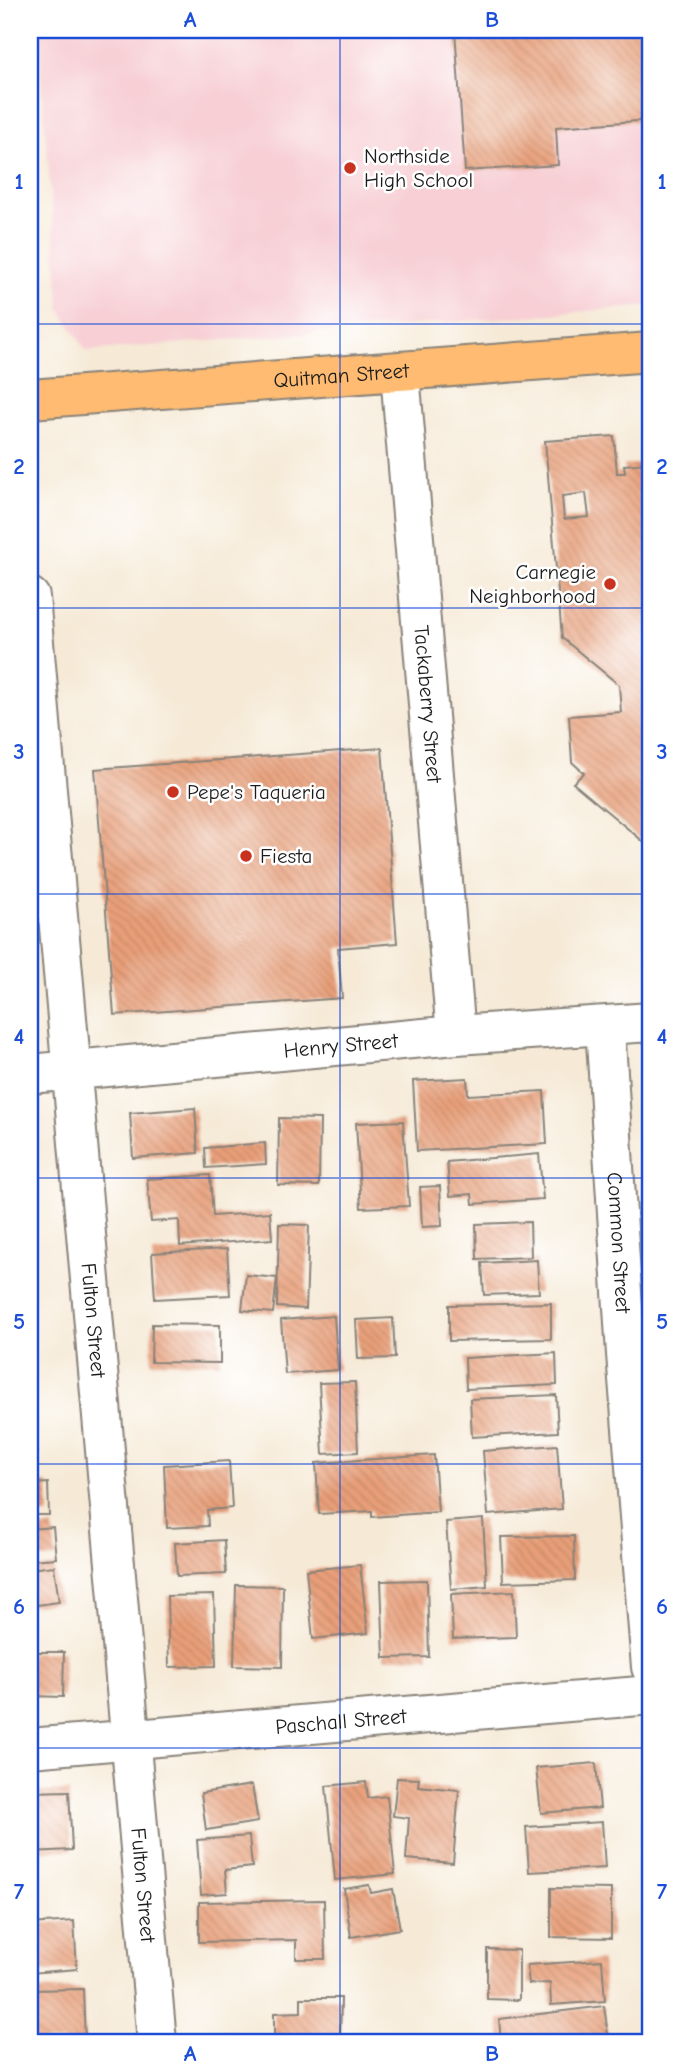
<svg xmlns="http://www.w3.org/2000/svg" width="681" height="2072" viewBox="0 0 681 2072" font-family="'Comic Neue',sans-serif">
<defs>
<pattern id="building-back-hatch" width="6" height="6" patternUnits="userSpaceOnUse" patternTransform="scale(1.75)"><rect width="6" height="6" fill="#e89f79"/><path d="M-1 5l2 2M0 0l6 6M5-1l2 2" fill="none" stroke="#c68868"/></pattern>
</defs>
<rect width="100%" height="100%" fill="#fff"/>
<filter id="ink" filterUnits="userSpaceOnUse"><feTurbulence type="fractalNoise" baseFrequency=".0143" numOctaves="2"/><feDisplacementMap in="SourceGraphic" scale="14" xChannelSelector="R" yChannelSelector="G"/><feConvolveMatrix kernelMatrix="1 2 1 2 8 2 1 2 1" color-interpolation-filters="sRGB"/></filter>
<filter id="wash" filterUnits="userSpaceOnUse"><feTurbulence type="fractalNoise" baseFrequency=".00686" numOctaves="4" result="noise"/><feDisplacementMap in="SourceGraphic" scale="28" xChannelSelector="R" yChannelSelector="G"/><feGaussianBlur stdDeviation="1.57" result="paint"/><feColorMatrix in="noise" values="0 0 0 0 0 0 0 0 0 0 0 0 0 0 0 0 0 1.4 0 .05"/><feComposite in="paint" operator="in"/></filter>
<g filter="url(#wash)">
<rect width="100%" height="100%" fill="#f6ead7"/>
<path fill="#f7cfd4" d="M37 30H651V306L86 351 60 309Z"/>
<g id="blocks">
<g fill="url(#building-back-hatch)" fill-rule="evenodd">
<path d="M455 30H651V120L556 127 558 165 465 171Z"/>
<path d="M614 436 617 473H625L624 465 648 463 651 482V848L573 783 584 773 572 762 569 716 621 712 619 685 562 638 545 441ZM586 493 589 517 564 519 562 496Z"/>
<path d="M382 748 397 943 338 948 342 998 114 1015 95 769Z"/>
<path d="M467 1078 468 1095 544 1091 547 1144 417 1151 413 1081Z"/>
<path d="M195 1108 198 1153 133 1158 130 1113Z"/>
<path d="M279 1118 320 1119 319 1186 278 1185Z"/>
<path d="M403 1121 409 1206 361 1208 356 1123Z"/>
<path d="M265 1143 266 1164 206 1168 205 1148Z"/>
<path d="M539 1154 543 1199 473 1204 472 1194 450 1196 447 1162Z"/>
<path d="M210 1175 213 1216 270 1212 272 1239 180 1246 179 1220 151 1222 147 1179Z"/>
<path d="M440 1186 442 1226 422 1227 420 1187Z"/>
<path d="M530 1222 531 1257 477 1259 476 1224Z"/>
<path d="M279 1224 309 1225 306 1309 277 1307Z"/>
<path d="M227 1249 230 1295 155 1299 152 1253Z"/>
<path d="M537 1260 539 1293 484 1295 482 1263Z"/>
<path d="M246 1275 277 1278 273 1313 242 1310Z"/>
<path d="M551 1303V1339L449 1341V1305Z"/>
<path d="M334 1316 338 1370 285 1374 281 1320Z"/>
<path d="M393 1318 395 1358 358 1359 356 1320Z"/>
<path d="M152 1324 220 1325V1363L151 1362Z"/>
<path d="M556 1353 557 1385 466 1389 465 1358Z"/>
<path d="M355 1382 358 1452 323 1454 319 1383Z"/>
<path d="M556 1395 558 1432 472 1437 470 1399Z"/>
<path d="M30 1414H34L37 1454 30 1455Z"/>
<path d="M557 1445 562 1509 488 1515 483 1451Z"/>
<path d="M434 1455 438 1512 372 1517V1511L319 1514 316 1463Z"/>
<path d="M229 1461 232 1508 207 1510 208 1526 167 1528 164 1465Z"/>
<path d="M48 1483 49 1515H30V1484Z"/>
<path d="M483 1519 487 1586 451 1589 446 1522Z"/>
<path d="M53 1527 56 1558 30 1560V1529Z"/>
<path d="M574 1536 575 1580 503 1582 501 1537Z"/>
<path d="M224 1540 226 1574 177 1576 175 1543Z"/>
<path d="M360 1565 368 1633 313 1639 306 1570Z"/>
<path d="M54 1566 59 1602 30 1606V1569Z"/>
<path d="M427 1580 429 1657 384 1658 381 1581Z"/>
<path d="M236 1585 283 1586 282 1667 234 1666Z"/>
<path d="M514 1591 516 1637 453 1639 451 1594Z"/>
<path d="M214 1595 216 1666 169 1667 167 1596Z"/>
<path d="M30 1652H64L63 1697 30 1696Z"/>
<path d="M596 1763 600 1808 541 1813 536 1768Z"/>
<path d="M397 1778 419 1779 418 1786 459 1790 453 1863 406 1859 409 1818 393 1816Z"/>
<path d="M366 1782 368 1798 387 1796 395 1874 335 1880 326 1786Z"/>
<path d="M252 1785 258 1822 206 1830 201 1793Z"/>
<path d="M69 1791 72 1850 30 1852V1792Z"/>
<path d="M602 1822 605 1868 529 1872 526 1827Z"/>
<path d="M249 1836 252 1867 225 1870 227 1893 201 1895 197 1840Z"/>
<path d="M369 1885 371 1893 393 1889 400 1929 351 1937 344 1889Z"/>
<path d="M551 1888 611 1889V1938L551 1937Z"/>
<path d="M324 1900 325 1959H296V1940L199 1942V1902Z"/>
<path d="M74 1921 77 1969 30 1973V1924Z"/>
<path d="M487 1949 519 1950V2000L487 1999Z"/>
<path d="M602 1960 605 2001 551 2005 550 1983 529 1984 527 1965Z"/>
<path d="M83 1989 85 2042H30V1990Z"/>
<path d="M301 1998H341L340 2042H210V2037L274 2036V2013L301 2012Z"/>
<path d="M604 2006 609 2042H501L499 2019Z"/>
</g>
</g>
</g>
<g filter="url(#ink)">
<use href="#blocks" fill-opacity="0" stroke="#89837a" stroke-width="2"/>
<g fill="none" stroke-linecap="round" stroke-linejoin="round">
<g stroke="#89837a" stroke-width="42">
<g id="minor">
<path id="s1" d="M400 373 456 1035"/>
<path id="s2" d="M30 597 157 2042"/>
<path id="s3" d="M605 1026 626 1354 651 1667"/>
<path id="s4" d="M30 1074 456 1035 651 1022"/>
<path id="s5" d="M30 1748 651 1695"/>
</g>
</g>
<g stroke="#89837a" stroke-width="42">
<g id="major">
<path id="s6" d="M30 399 651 352"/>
</g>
</g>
<use href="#minor" stroke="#fff" stroke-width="38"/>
<use href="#major" stroke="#febb71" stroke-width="38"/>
</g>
</g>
<path fill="none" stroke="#1d4ed8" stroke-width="2" stroke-opacity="0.55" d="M340 30V2042M30 324H651M30 608H651M30 894H651M30 1178H651M30 1464H651M30 1748H651"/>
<g fill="#c8321e" stroke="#fff" stroke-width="2.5">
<circle cx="350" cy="168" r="7"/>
<circle cx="610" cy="584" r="7"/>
<circle cx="173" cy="792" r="7"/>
<circle cx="246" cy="856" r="7"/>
</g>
<g text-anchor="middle" stroke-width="5" stroke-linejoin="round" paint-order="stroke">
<g font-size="21" fill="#1c1c1c" stroke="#fff" text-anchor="start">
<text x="364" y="163">Northside<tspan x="364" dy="24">High School</tspan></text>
<text x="596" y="579" text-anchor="end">Carnegie<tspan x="596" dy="24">Neighborhood</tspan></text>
<text x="187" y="799">Pepe's Taqueria</text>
<text x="260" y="863">Fiesta</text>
</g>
<g font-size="21" fill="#1c1c1c" stroke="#fff">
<text dy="7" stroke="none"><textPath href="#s6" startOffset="312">Quitman Street</textPath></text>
<text dy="7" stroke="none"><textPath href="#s1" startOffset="332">Tackaberry Street</textPath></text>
<text dy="7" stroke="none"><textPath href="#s4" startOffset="312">Henry Street</textPath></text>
<text dy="7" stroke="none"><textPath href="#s3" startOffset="217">Common Street</textPath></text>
<text dy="7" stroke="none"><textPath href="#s2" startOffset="726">Fulton Street</textPath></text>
<text dy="7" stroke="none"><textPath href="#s5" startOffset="312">Paschall Street</textPath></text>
<text dy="7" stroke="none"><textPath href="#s2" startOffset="1293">Fulton Street</textPath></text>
</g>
</g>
<rect width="681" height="2072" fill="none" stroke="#fff" stroke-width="77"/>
<rect x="38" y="38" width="604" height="1996" fill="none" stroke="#1d4ed8" stroke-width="2.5"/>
<g font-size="23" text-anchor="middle" font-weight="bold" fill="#1d4ed8">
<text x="190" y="27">A</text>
<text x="492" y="27">B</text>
<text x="19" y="189">1</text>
<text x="662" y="189">1</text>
<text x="19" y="474">2</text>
<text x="662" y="474">2</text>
<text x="19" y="759">3</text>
<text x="662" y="759">3</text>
<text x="19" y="1044">4</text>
<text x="662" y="1044">4</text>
<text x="19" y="1329">5</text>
<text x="662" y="1329">5</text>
<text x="19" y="1614">6</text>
<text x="662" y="1614">6</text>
<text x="19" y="1899">7</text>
<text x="662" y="1899">7</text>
<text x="190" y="2061">A</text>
<text x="492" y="2061">B</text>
</g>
</svg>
